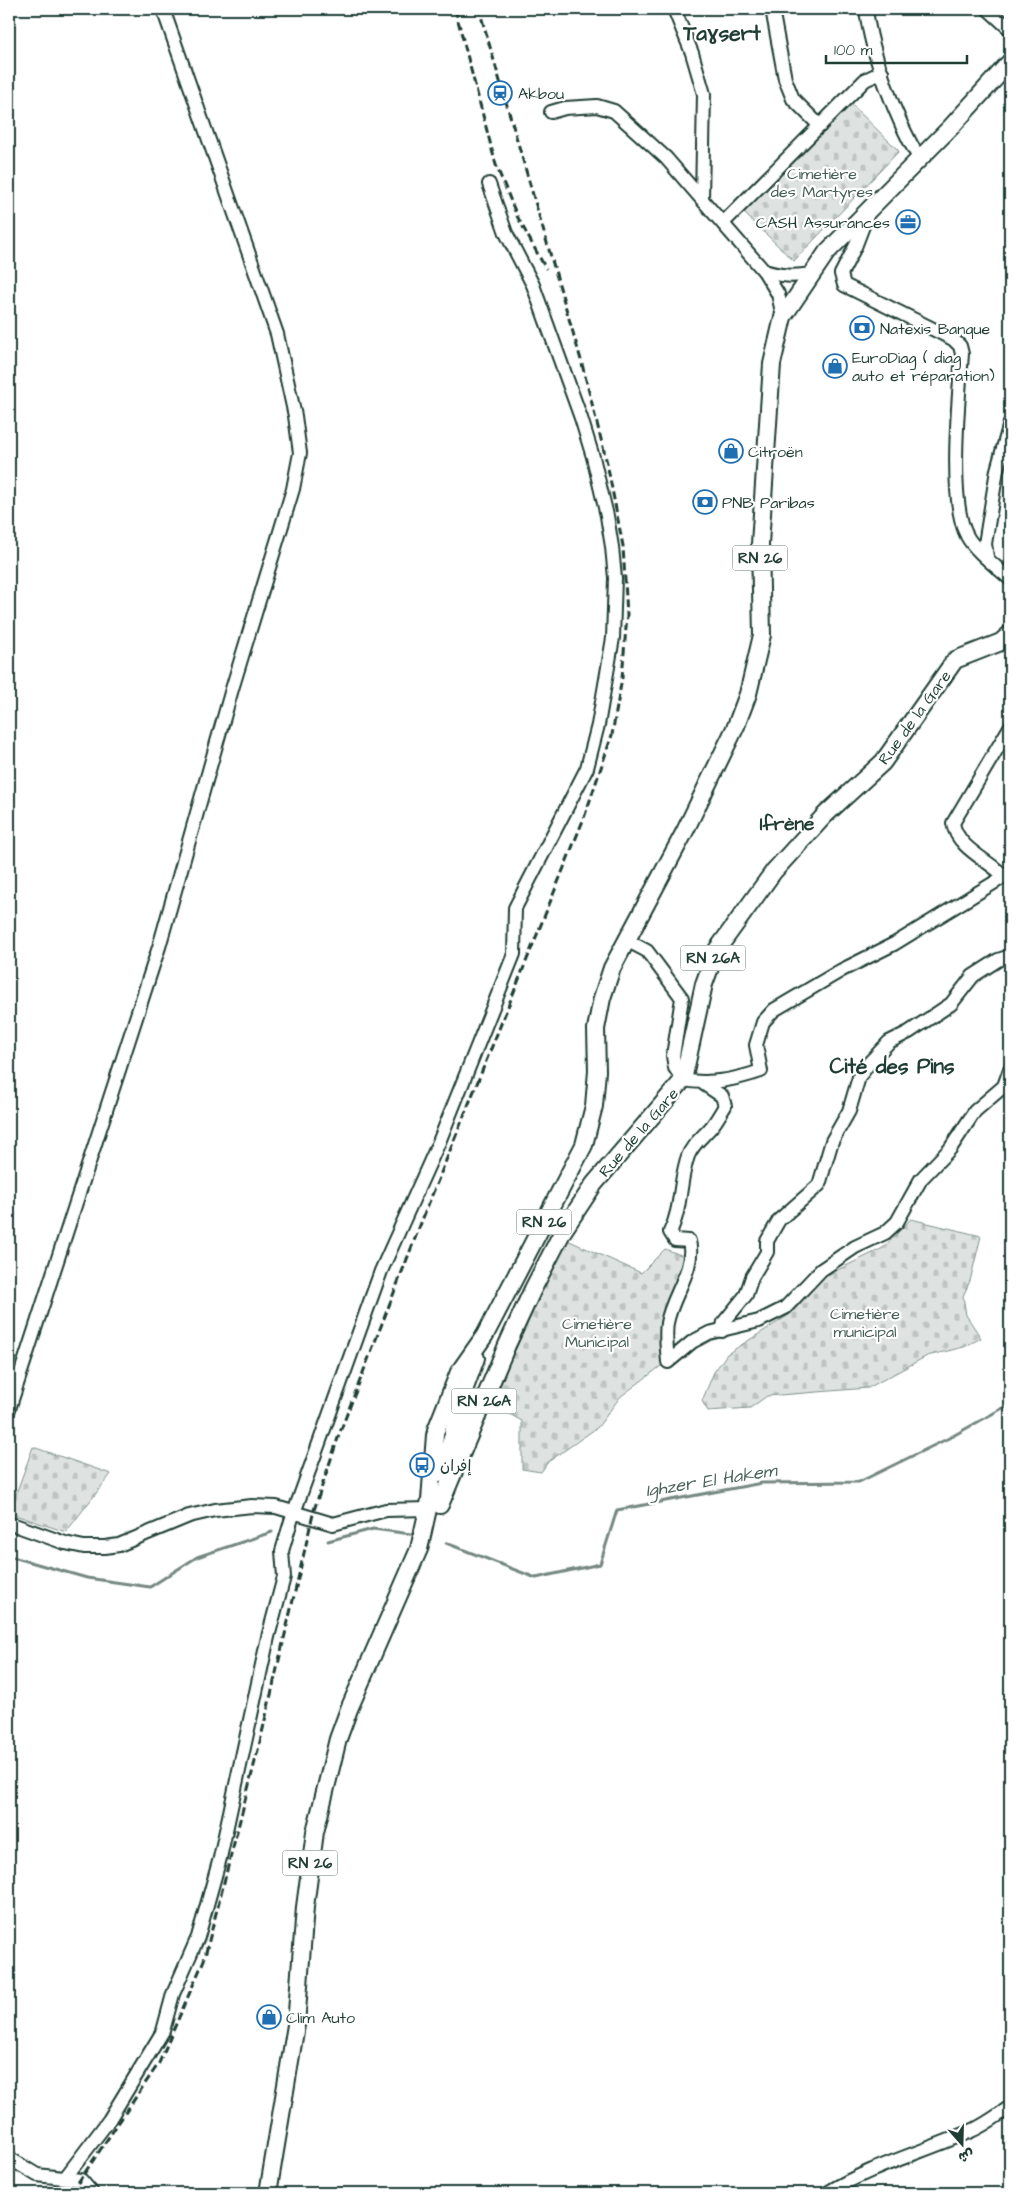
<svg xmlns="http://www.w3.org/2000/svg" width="1019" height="2202" viewBox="0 0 1019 2202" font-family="'Architects Daughter','Playpen Sans Arabic',sans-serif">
<defs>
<pattern id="cemetery-stones" width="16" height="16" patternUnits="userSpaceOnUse" patternTransform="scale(1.25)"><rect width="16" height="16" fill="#dee3e2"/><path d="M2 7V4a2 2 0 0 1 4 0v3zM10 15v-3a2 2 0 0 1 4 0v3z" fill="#bec4c2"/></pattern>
</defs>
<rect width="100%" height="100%" fill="#fff"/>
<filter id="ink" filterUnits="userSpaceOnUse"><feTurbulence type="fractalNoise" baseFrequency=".02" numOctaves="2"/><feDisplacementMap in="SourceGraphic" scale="10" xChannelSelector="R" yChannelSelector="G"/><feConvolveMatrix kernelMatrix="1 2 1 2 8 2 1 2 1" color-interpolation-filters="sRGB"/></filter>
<g filter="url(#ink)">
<g fill="url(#cemetery-stones)" stroke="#7e908b">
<path d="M850 103 899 151 794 261 744 213Z"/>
<path d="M911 1219 981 1236 970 1281 963 1296 966 1315 981 1338 964 1347 927 1356 868 1388 767 1396 750 1408 708 1411 702 1401 714 1372 727 1354 792 1313 823 1277 883 1248Z"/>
<path d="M565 1239 641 1273 665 1249 686 1257 665 1363 620 1397 598 1427 548 1462 541 1472 522 1469V1421L491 1404Z"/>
<path d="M33 1447 111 1474 66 1532 9 1513Z"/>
</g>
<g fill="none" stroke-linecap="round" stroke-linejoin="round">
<g stroke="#758883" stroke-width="3">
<path d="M328 1541 373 1529 411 1534"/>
<path d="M446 1543 536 1578 600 1564 617 1510 762 1483 859 1482 951 1437 1010 1404"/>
<path d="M9 1556 87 1578 150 1587 197 1557 272 1532"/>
</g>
<g stroke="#1f3d34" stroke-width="16">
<g id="minor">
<path d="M674 9 692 53 704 94 702 199"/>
<path d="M772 9 785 79 793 99 820 126"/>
<path d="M866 9C871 53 896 120 919 158"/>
<path d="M988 9 1010 29"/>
<path d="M551 112 565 108 597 106 614 111 634 129 666 158 764 271 778 294 783 317"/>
<path d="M868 213 855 247 841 274 844 285 953 339 960 346 962 354C959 395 948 502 967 536 974 550 998 568 1010 579"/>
<path d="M724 222 865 80 882 72"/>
<path d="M764 271C781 276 793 277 811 274"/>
<path d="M987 557 985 544 997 470 1010 423"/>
<path d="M1004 876C987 859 957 848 953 823L1010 727"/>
<path d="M628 941 647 951 682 998 673 1056 675 1068 683 1080C710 1085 734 1080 761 1071L756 1045 763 1022 774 1010 842 970 894 944 1010 873"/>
<path d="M704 1084 722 1096 725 1106C721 1112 717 1120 712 1126 704 1136 693 1143 688 1156 679 1181 682 1208 670 1232L675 1240 689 1241C696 1269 672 1295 667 1323 665 1335 667 1349 668 1362L692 1342 709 1333 759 1321 785 1308 821 1270 855 1247 885 1233 897 1222 921 1179 950 1149 975 1111 1004 1086 1010 1069"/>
<path d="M722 1331 724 1322 746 1295 752 1277 767 1252V1241L779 1220 819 1185 832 1141 849 1111 859 1077 870 1062 889 1042 909 1032 951 1004 973 976 998 960 1010 956"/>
<path d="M9 1409 159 947 232 689 293 489 300 453 295 416 277 334 163 9"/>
<path d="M9 1523 65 1543 84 1547H105L119 1545 189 1516 215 1510 252 1506 276 1507 333 1524 386 1510 428 1509"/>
<path d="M9 2158 37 2175 81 2180 92 2193"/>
<path d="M65 2178 109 2120 163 2031 173 1994 198 1937 220 1858 268 1637 284 1577 282 1551 291 1521 381 1271 439 1142 514 954 515 908 587 768 598 725 613 638 615 578 612 547 607 516 593 457 581 418 533 285 506 233 489 184"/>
<path d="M827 2193C871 2166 924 2152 971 2131 985 2125 998 2115 1010 2107"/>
</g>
</g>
<g stroke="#1f3d34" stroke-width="20">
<g id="major">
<path d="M436 1430 459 1372 485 1335 584 1145 594 1106 597 1071 596 1029 602 998 612 968 684 833 736 726 748 694 762 635 760 544 772 364 783 317 827 252 951 127 1010 62"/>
<path d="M453 1433 466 1420 472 1408"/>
<path d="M453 1433 458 1407 476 1358"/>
<path d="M442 1473 452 1438 465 1433"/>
<path d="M440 1505 507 1345 533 1289 563 1231 594 1184 683 1080 704 984 716 951 774 871 825 815 883 762 955 660 1001 642 1010 634"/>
<path d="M268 2193 296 2025 305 1907 315 1832 338 1739 349 1709 419 1549 430 1500 435 1435"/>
</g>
</g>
<use href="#minor" stroke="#fff" stroke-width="12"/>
<use href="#major" stroke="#fff" stroke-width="16"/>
<g stroke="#1f3d34" stroke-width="3" stroke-dasharray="8 4" stroke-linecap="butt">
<path d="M455 9 496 165 517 216 546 269"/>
<path d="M71 2193 159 2063 204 1960 259 1746 314 1510 340 1432 426 1210 584 818 612 735 622 678 627 615 623 546 607 463 581 360 479 9"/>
</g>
</g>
</g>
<defs>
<g id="station-ring" transform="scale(1.25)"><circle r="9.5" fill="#fff" stroke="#1f6fb2" stroke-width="1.5"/><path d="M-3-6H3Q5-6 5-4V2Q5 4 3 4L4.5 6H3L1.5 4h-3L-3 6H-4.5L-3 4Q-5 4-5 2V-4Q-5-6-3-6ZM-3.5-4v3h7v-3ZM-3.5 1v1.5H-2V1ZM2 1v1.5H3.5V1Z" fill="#1f6fb2"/></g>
<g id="office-ring" transform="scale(1.25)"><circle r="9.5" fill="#fff" stroke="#1f6fb2" stroke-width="1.5"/><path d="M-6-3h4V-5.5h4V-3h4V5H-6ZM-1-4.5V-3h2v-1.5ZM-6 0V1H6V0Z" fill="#1f6fb2"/></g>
<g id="bank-ring" transform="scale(1.25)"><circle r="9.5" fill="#fff" stroke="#1f6fb2" stroke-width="1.5"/><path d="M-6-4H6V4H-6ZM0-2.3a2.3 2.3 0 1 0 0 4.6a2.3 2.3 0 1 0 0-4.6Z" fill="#1f6fb2"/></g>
<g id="shop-ring" transform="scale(1.25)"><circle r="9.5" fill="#fff" stroke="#1f6fb2" stroke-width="1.5"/><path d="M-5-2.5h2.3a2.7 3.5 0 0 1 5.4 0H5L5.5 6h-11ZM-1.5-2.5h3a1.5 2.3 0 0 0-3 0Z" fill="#1f6fb2"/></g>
<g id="bus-ring" transform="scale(1.25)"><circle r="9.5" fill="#fff" stroke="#1f6fb2" stroke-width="1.5"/><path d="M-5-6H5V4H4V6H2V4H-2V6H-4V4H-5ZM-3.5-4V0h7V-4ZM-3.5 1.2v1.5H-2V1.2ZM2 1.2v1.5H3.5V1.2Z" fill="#1f6fb2"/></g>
</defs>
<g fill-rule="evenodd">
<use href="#station-ring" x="500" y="93"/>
<use href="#office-ring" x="908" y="222"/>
<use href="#bank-ring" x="862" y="328"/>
<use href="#shop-ring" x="835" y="366"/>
<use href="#shop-ring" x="731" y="451"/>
<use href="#bank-ring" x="705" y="502"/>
<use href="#bus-ring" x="422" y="1465"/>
<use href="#shop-ring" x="269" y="2017"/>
</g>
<g text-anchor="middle" stroke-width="4.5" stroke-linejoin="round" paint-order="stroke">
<g fill="#fff" stroke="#627771" stroke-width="1">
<rect x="732.5" y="545.5" width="55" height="25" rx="4"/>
<rect x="680.5" y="945.5" width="65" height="25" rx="4"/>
<rect x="516.5" y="1209.5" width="55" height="25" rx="4"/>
<rect x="451.5" y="1388.5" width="65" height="25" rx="4"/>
<rect x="282.5" y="1850.5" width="55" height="25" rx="4"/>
</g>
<g font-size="15" font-weight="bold" fill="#1f3d34">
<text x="760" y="563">RN 26</text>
<text x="713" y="963">RN 26A</text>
<text x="544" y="1227">RN 26</text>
<text x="484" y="1406">RN 26A</text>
<text x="310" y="1868">RN 26</text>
</g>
<g font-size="16" fill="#1f3d34" stroke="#fff" text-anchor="start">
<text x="518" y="99">Akbou</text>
<text x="890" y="228" text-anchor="end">CASH Assurances</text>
<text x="880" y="334">Natexis Banque</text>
<text x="852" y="363">EuroDiag ( diag<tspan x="852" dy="18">auto et réparation)</tspan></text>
<text x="748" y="457">Citroën</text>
<text x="722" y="508">PNB Paribas</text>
<text x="440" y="1471">إفران</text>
<text x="286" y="2023">Clim Auto</text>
</g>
<g font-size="16" fill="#455e57" stroke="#fff">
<text x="822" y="179">Cimetière<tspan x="822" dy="18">des Martyres</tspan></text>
<text x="865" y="1319">Cimetière<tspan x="865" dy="18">municipal</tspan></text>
<text x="597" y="1329">Cimetière<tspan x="597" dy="18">Municipal</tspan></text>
</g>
<g font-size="16" fill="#1f3d34" stroke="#fff">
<text transform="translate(914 717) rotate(-54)" y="6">Rue de la Gare</text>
<text transform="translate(638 1132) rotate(-49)" y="6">Rue de la Gare</text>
</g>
<g font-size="18" font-style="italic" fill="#4a625b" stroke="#fff">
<text transform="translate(711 1480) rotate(-9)" y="6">Ighzer El Hakem</text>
</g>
<g font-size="19" font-weight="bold" fill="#1f3d34" stroke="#fff">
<text x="787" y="830">Ifrène</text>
</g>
<g font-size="21" font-weight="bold" fill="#1f3d34" stroke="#fff">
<text x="722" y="40">Taɣsert</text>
<text x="892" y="1073">Cité des Pins</text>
</g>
</g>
<rect width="1019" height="2202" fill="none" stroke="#fff" stroke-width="30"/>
<rect x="15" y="15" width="989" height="2172" fill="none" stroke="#1f3d34" stroke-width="2" filter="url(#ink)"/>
<g transform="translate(962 2144) rotate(160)" stroke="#ffffff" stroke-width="4" paint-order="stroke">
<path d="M0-4L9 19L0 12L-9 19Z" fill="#1f3d34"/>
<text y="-8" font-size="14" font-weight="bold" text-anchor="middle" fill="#1f3d34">ش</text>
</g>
<path d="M826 55v8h141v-8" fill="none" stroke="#1f3d34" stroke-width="2.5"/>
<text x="834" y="55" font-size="15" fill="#1f3d34" stroke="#ffffff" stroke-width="4" paint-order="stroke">100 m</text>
</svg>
